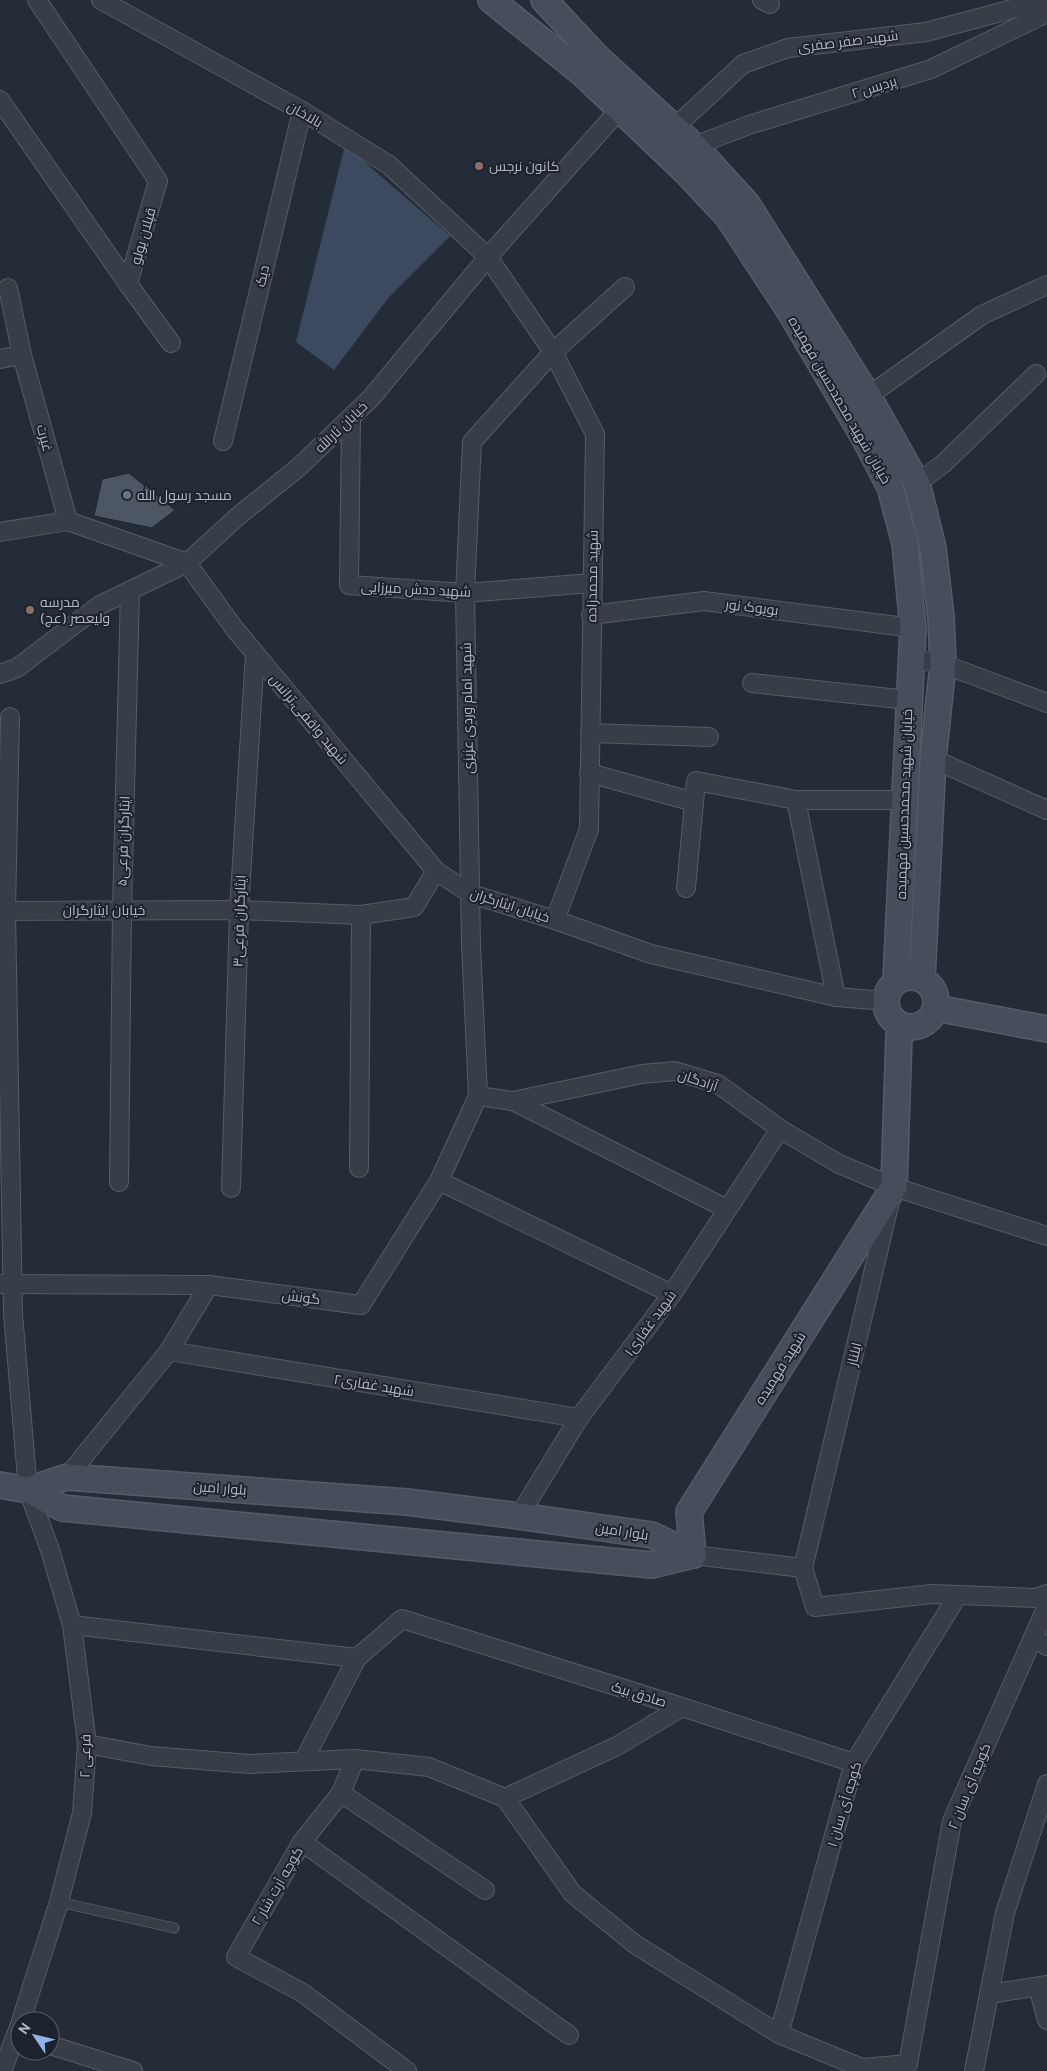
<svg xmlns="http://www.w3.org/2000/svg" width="1047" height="2071" viewBox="0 0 1047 2071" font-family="Overpass,Cairo,sans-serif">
<rect width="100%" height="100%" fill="#242c38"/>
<path fill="#3c495f" d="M345 145 450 236 389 297 334 370 296 342Z"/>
<path fill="#4d5663" stroke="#1f252f" d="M129 473 175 510 152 528 94 516 102 479Z"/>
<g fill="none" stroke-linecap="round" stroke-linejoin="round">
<g stroke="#565c66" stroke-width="11">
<path id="lane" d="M59 1902 174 1928"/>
</g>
<g stroke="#565c66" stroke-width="20">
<g id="street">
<path d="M101 0 302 111 389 165 488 257 553 352 595 434 589 829 555 920"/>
<path d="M762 0 770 4"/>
<path d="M0 100 128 284 158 181 37 0"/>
<path d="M674 128 743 64 788 48 926 32 1046 0"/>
<path d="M694 146 749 125 931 69 1047 13"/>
<path d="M128 284 171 343"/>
<path d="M0 359 22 355"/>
<path d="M874 392 982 315 1047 285"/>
<path d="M351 417 349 585 465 593 592 583"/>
<path d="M223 441 302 111"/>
<path d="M917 483 943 464 1036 374"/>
<path d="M68 521 187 563 234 628 436 871"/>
<path d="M0 532 68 521 22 355 8 288"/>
<path d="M591 615 704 601 913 628"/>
<path d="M913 659 943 664 1047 703"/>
<path d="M0 674 17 668 100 605 187 563 237 517 299 467 371 398 488 257 620 109"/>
<path d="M752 683 908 700"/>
<path d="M10 717 6 911 13 1314 28 1490 50 1550 72 1625 87 1744 82 1813 59 1902 21 2021"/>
<path d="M590 733 709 737"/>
<path d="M933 759 1047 810"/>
<path d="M589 773 694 802"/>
<path d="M796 800 836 997"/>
<path d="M686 888 696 781 796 800H904"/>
<path d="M0 911 239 910 361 915 414 907 436 871 471 894 555 920 651 954 836 997 886 1001"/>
<path d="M478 1096 513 1101 642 1074 675 1071 718 1084 780 1129 839 1164 894 1187 1047 1236"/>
<path d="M513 1101 727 1209"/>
<path d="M359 1168 361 915"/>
<path d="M439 1181 672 1294"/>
<path d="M119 1182 122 910 130 590"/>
<path d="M231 1188 239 910 255 654"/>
<path d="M0 1284 209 1285 361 1305 439 1181 478 1096 471 945 465 593 472 442 553 352 625 287"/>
<path d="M169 1351 579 1418"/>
<path d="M67 1477 169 1351 209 1285"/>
<path d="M519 1516 579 1418 672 1294 780 1129"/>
<path d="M693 1555 803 1568 890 1202"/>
<path d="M803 1568 815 1607 932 1594 1036 1598 1047 1594"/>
<path d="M72 1625 357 1658"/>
<path d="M1033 1638 1047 1646"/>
<path d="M682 1707 854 1763"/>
<path d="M87 1744 151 1756 250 1764 355 1759 429 1767 505 1798 617 1746 682 1707 402 1619 357 1658 304 1760"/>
<path d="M341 1793 485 1890"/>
<path d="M505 1798 573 1894 636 1945 779 2034 862 2068 908 2064 952 1821 1047 1606"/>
<path d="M302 1842 341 1793 355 1759"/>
<path d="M1038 1987 1047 2020"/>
<path d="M989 1994 1047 1985"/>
<path d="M779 2034 854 1763 958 1595"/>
<path d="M50 2045 133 2071"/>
<path d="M2 2071 20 2025"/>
<path d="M407 2071 303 1993 236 1957 302 1842 569 2035"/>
<path d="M974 2071 1005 1913 1047 1784"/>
</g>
</g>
<g stroke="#565c66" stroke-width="28">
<g id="secondary">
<path d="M491 0 582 73 685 171 728 217 789 310 865 439 890 487 905 543 913 628 896 981"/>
<path d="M544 0 596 56 694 146 747 204 868 396 917 483 933 548 941 617 943 664 933 759 922 979"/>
<circle cx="911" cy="1002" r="25"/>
<path d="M936 1008 1047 1029"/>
<path d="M0 1485 28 1490 62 1508 652 1565 693 1555"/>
<path d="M28 1490 67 1477 407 1502 519 1516 652 1535 693 1555"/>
<path d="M693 1555 689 1512 894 1187 899 1036 907 1027"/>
</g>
</g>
<use href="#lane" stroke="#383e48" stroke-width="9"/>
<use href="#street" stroke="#383e48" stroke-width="18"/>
<use href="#secondary" stroke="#464d5b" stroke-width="25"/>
</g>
<g fill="#8d6e63" stroke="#1d232d" stroke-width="2">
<circle cx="479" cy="166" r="5"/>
<circle cx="30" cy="610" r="5"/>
</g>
<circle fill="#6b7280" stroke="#1d232d" stroke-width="2" cx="127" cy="495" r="5"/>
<g text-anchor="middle" stroke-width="4" stroke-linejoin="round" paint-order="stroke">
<g font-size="14" fill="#b3b9c4" stroke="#1d232d">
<text transform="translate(848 41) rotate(-7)" y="5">شهید صفر صفری</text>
<text transform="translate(874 87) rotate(-17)" y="5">پردیس ۲</text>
<text transform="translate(305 114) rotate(30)" y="5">بالاخان</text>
<text transform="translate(143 236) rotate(-74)" y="5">قپلان یولو</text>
<text transform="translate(262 276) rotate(-77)" y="5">دیک</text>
<text transform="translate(840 400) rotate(60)" y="5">خیابان شهید محمدحسین فهمیده</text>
<text transform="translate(341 427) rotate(-44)" y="5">خیابان ثارالله</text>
<text transform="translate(45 438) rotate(75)" y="5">غیرت</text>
<text transform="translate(592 576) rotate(-89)" y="5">شهید محمدزاده</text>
<text transform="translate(416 589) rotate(3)" y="5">شهید ددش میرزایی</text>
<text transform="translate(752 607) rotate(7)" y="5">بویوک نور</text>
<text transform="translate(467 708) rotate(-91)" y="5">شهید امام وردی عزیزی</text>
<text transform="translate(309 719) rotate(50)" y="5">شهید واقفی،ترانس</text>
<text transform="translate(904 804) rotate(-88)" y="5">خیابان شهید محمدحسین فهمیده</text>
<text transform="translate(123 841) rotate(-88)" y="5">ایثارگران فرعی۵</text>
<text transform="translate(510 905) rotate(18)" y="5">خیابان ایثارگران</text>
<text x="104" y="915">خیابان ایثارگران</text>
<text transform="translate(239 921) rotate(-88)" y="5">ایثارگران فرعی۳</text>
<text transform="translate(698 1080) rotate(19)" y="5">آزادگان</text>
<text transform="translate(301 1297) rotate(7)" y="5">گونش</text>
<text transform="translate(650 1323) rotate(-54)" y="5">شهید غفاری۱</text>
<text transform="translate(854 1354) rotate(-77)" y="5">ایلناز</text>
<text transform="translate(780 1368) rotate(-58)" y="5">شهید فهمیده</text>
<text transform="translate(374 1385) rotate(9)" y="5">شهید غفاری۲</text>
<text transform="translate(220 1488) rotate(4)" y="5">بلوار امین</text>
<text transform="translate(622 1531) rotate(9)" y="5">بلوار امین</text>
<text transform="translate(639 1694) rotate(17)" y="5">صادق بیک</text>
<text transform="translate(85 1756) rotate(-89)" y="5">فرعی ۲</text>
<text transform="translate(969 1786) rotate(-68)" y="5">کوچه آی سان ۲</text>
<text transform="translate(844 1804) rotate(-73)" y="5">کوچه آی سان ۱</text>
<text transform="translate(277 1886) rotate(-60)" y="5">کوچه آرت شار ۲</text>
</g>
<g font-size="14" fill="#b3b9c4" stroke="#1d232d" text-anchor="start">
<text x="489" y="171">کانون نرجس</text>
<text x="137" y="500">مسجد رسول الله</text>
<text x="40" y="607">مدرسه<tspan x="40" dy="16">ولیعصر (عج)</tspan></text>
</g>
</g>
<g transform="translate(35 2036) rotate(305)"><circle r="24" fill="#1d232d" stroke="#595f69"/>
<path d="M0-4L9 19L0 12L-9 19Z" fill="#91b1eb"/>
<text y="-8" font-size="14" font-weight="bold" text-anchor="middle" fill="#b3b9c4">N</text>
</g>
</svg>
